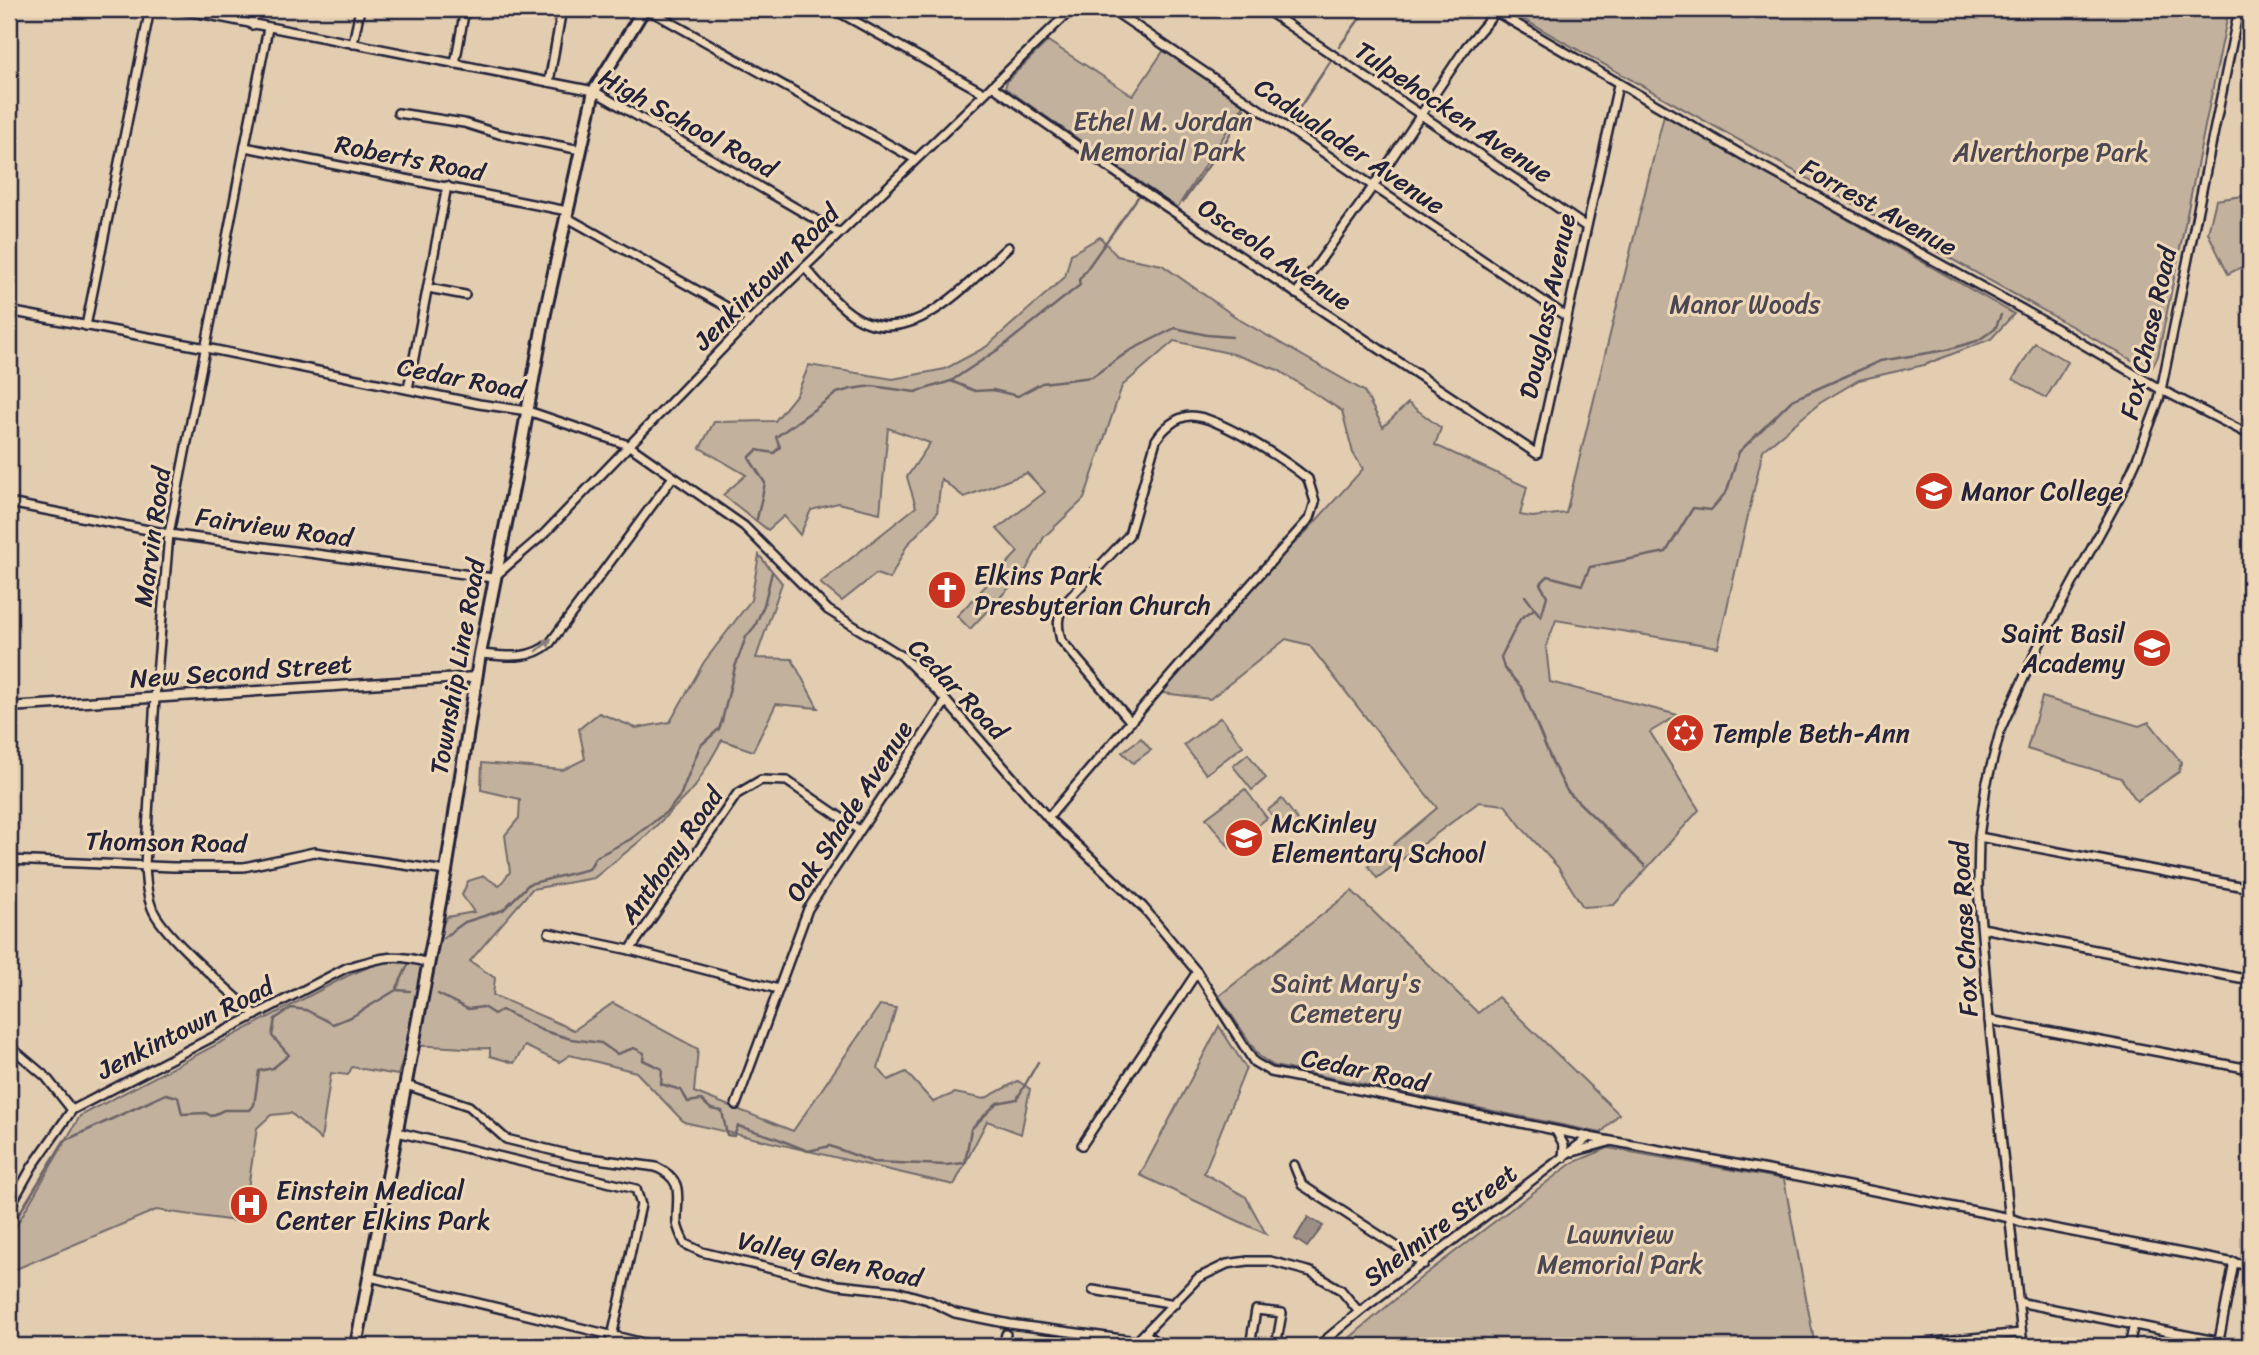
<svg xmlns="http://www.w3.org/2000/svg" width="2259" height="1355" viewBox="0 0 2259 1355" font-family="Sriracha,sans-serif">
<rect width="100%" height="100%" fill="#e2cdb0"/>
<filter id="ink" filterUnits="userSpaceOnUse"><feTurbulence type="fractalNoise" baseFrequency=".0143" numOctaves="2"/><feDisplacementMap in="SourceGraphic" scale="14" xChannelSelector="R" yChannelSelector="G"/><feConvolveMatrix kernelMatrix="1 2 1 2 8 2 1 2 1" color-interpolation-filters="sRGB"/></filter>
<g filter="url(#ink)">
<g fill="#c2b19c" stroke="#726a6c" stroke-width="2">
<path d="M1505 9H2229L2158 356 2153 366 2146 368Z"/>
<path d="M1048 41 1133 96 1164 50 1244 105 1177 208 1005 88 1007 81Z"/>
<path d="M1664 115 2014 314 1991 339 1924 365 1859 380 1820 403 1763 450 1718 647 1556 620 1546 647 1550 682 1678 715 1650 732 1699 810 1614 905 1583 907 1558 867 1524 830 1505 805 1479 802 1377 878 1368 866 1437 808 1309 645 1286 639 1210 699 1155 692 1260 575 1305 533 1363 469 1353 453 1342 411 1278 370 1233 354 1174 341 1122 386 1084 499 1044 537 1026 570 970 629 957 616 1018 552 997 529 1045 492 1027 473 964 497 941 479 937 513 907 545 890 579 876 574 842 601 820 583 916 507 907 477 930 443 888 428 880 513 838 503 811 510 800 535 784 516 768 530 723 495 746 475 700 448 714 422 775 421 797 394 809 365 893 379 945 369 986 347 1065 277 1071 254 1100 237 1117 256 1162 265 1240 320 1364 391 1383 427 1408 403 1441 428 1435 445 1527 487 1520 515 1532 517 1566 513Z"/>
<path d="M2250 195V263L2228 274 2208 233 2216 200Z"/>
<path d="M2035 343 2068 362 2046 398 2013 379Z"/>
<path d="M759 555 782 583 756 658 792 659 818 708 776 704 753 751 722 740 695 787 645 837 594 878 532 889 470 961 495 978 493 995 574 1030 613 1003 698 1049 694 1092 793 1131 880 1005 896 1008 878 1068 888 1080 906 1072 933 1102 955 1093 984 1099 1018 1081 1030 1089 1021 1134 987 1121 954 1185 684 1122 636 1072 570 1055 559 1062 525 1046 514 1063 490 1056V1048C461 1050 435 1044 407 1046L398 1075 352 1067 348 1075 331 1073 321 1140 291 1113 271 1115 257 1128 243 1222 156 1210 9 1272V1238L80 1116 347 976 384 961 416 964 447 917 474 912 462 895 468 881 484 876 499 886 510 872 505 835 519 818 520 799 481 790 482 763 563 770 585 759 579 729 599 713 636 728 670 722 704 662 751 600Z"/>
<path d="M2042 697 2139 726 2149 722 2181 762 2179 772 2137 801 2121 778 2027 749Z"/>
<path d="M1221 717 1243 746 1206 774 1184 745Z"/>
<path d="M1141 738 1151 750 1133 763 1122 752Z"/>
<path d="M1248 754 1266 778 1252 790 1233 766Z"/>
<path d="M1245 789 1267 818 1230 848 1206 818Z"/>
<path d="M1282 799 1300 823 1286 834 1268 810Z"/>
<path d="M1352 891 1478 1013 1498 997 1619 1114 1601 1133 1274 1066 1259 1056 1219 996Z"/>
<path d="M1219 1026 1246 1068 1204 1173 1246 1197 1266 1234 1140 1175Z"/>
<path d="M1608 1148 1784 1179 1815 1346H1340L1423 1276 1572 1163Z"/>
</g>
<path fill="#9e8f86" stroke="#6c6368" stroke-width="2" d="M1308 1217 1323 1226 1307 1247 1295 1239Z"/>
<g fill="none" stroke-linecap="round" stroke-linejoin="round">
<g stroke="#6c6368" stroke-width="2.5">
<path d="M1339 47 1363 14 1360 9"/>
<path d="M1292 119 1330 62"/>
<path d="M1183 202 1227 139 1244 109"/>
<path d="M951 381 975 391 993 390 1018 396 1042 383 1092 377 1129 351 1175 328 1207 335 1232 337"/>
<path d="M757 519 765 483 749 458 757 450 774 453 780 447 776 437 837 393 851 389 872 386 915 392 951 381 1002 347 1080 285 1079 280 1138 197"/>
<path d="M1525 596 1541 617 1547 596 1540 584 1548 576 1582 585 1590 567 1666 552 1693 508 1711 510 1727 491 1739 452 1792 400 1880 361 1946 350 1977 341 1995 329 2001 315"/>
<path d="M1534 609 1520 619 1501 657 1504 668 1521 687 1553 764 1567 791 1645 866"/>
<path d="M443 938 465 922 503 910 529 884 589 869 596 857 631 839 669 810 680 796 700 746 719 729 722 721 735 667 746 637 755 626 764 605 772 572"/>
<path d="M396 990 410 991"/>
<path d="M438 994 468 1009 483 1007 494 1014 502 1010 541 1030 571 1039 601 1043 617 1054 634 1048 644 1053 643 1060 662 1069 661 1084 681 1090 688 1102 701 1100 711 1109 722 1111 727 1135 734 1136 738 1126 773 1137 808 1151 830 1146 873 1162 946 1165 965 1163 971 1129 997 1103 1017 1099 1038 1062"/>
<path d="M9 1230 64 1141 166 1094 178 1097 182 1114 206 1113 211 1116 224 1110H250L254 1105 259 1071 273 1068 289 1055 272 1036 275 1019 291 1008 306 1010 333 1024 353 1016 396 990 408 965"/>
</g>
<g stroke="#22223b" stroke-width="12">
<g id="minor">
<path d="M178 9 594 91 839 233"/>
<path d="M647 9 915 159"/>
<path d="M833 9 984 93"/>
<path d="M1111 9 1567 317"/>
<path d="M1265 9 1585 226"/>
<path d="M1491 9 1751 160 2022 309 2160 389 2250 435"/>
<path d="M252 25 255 9"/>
<path d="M353 44 360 9"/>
<path d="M455 64 465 9"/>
<path d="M549 82 562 9"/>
<path d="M992 86 1141 190 1537 454 1618 85"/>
<path d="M398 113 464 123 499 134 581 150"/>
<path d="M245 147 567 211"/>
<path d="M566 217 750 320"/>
<path d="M805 268C818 282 831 298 846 310 906 359 966 284 1008 247"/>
<path d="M428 288 465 295"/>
<path d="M1296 294 1372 188 1466 47 1495 13"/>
<path d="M9 311 206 348 479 404 528 411 628 445 744 526 828 610 902 656 940 694 1048 818 1143 907 1197 972 1254 1062 1271 1072 1589 1137 1768 1170 2010 1218 2021 1222 2250 1266"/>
<path d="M86 326 150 9"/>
<path d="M408 389 447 186"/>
<path d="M9 503 169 534 493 578 544 534 750 320 1072 9"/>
<path d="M480 654C505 656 529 661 550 643L673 477"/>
<path d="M1048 818C1134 717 1221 617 1310 518L1315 502 1308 479C1286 461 1218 416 1191 416 1177 416 1163 429 1156 440L1129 535 1065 603C1057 616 1057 625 1061 640L1131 722"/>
<path d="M1979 837 2250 888"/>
<path d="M9 860 173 867H244L314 852 446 871"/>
<path d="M1982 928 2250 980"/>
<path d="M549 933 630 950 778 989"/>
<path d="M630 950 737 794 761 780 787 781 859 830"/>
<path d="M256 1015C232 993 162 935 152 908 146 894 146 879 145 865L155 698 169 534 268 28"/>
<path d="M1989 1020 2250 1069"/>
<path d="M9 1042 13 1049 46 1077 72 1110"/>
<path d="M406 1085 469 1106 506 1139 575 1156 656 1167C686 1181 676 1196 677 1223 678 1230 682 1238 685 1244L702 1252 838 1285 896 1291 928 1300 955 1313 1010 1324 1137 1341 1198 1278 1227 1264 1248 1261H1270L1311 1272 1341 1290 1359 1312"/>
<path d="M736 1105 808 909 946 701"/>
<path d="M1556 1131 1564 1145 1563 1158"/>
<path d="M397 1132 636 1189 641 1205 610 1346"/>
<path d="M1082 1145 1197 972"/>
<path d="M1573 1152 1609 1142"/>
<path d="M1294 1165 1302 1185 1424 1264"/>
<path d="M9 1208 32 1167 72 1110 346 968C379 958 395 952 428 963"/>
<path d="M370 1277 656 1346"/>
<path d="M1093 1290 1175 1304"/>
<path d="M2018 1302 2241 1346"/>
<path d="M1145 1334 1157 1342 1171 1346"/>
<path d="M1003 1346 1006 1334"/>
<path d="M1250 1346 1256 1310 1282 1313 1276 1346"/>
<path d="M1318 1346 1359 1312 1589 1137"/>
<path d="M1895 1346 2021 1333"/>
<path d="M2023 1346 1989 1020 1978 888 1979 837 1986 786 2001 728 2037 649 2121 494 2137 459 2159 400 2239 9"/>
<path d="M2129 1346 2134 1324"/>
<path d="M2218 1346 2234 1262"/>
</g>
</g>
<g stroke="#22223b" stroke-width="13">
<path id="tertiary" d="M9 707 476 677"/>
</g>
<g stroke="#22223b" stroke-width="16">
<path id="primary" d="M356 1346 446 871 480 654 518 463 545 313 594 91 644 9"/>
</g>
<use href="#minor" stroke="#eed8b7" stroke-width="7"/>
<use href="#tertiary" stroke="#eed8b7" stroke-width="8"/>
<use href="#primary" stroke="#eed8b7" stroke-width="10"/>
</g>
<defs><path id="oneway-solid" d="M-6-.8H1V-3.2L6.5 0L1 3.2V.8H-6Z" transform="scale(1.75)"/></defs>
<use fill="#887d79" href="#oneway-solid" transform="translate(544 645) rotate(-39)"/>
</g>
<defs>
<g id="school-disc" transform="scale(2.0125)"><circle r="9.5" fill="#c8321e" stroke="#eed8b7"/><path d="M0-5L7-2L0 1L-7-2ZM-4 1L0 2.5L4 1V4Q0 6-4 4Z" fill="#fff"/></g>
<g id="church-disc" transform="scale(2.0125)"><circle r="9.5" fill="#c8321e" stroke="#eed8b7"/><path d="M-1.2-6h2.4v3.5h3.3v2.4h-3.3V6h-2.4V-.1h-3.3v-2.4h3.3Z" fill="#fff"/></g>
<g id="synagogue-disc" transform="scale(2.0125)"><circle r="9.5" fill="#c8321e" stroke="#eed8b7"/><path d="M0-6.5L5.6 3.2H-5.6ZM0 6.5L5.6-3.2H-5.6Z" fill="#fff"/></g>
<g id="hospital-disc" transform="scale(2.0125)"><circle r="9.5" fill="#c8321e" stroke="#eed8b7"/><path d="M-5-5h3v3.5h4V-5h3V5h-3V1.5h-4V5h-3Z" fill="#fff"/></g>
</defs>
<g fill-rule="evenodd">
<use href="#school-disc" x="1934" y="491"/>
<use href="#church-disc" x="947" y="590"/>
<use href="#school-disc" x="2152" y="648"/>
<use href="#synagogue-disc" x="1685" y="733"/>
<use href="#school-disc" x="1244" y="838"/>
<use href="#hospital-disc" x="249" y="1205"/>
</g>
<g text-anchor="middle" stroke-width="6" stroke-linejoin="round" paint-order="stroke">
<g font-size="26" fill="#22223b" stroke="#eed8b7">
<text transform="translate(1454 112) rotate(34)" y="9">Tulpehocken Avenue</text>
<text transform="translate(688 123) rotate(29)" y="9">High School Road</text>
<text transform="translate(1350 146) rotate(34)" y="9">Cadwalader Avenue</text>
<text transform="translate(410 158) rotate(11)" y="9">Roberts Road</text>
<text transform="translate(1879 207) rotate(29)" y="9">Forrest Avenue</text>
<text transform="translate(1275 254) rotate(34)" y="9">Osceola Avenue</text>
<text transform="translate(766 277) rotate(-45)" y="9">Jenkintown Road</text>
<text transform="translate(1547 306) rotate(-78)" y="9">Douglass Avenue</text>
<text transform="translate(2148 333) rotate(-77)" y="9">Fox Chase Road</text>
<text transform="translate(461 378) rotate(11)" y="9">Cedar Road</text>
<text transform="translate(274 527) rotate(8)" y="9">Fairview Road</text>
<text transform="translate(152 537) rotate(-82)" y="9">Marvin Road</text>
<text transform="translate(457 667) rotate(-80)" y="9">Township Line Road</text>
<text transform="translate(241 671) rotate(-4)" y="9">New Second Street</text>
<text transform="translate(958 689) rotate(46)" y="9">Cedar Road</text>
<text transform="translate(849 811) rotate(-57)" y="9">Oak Shade Avenue</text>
<text transform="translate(166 842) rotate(1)" y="9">Thomson Road</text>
<text transform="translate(671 855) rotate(-55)" y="9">Anthony Road</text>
<text transform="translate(1964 929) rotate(-93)" y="9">Fox Chase Road</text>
<text transform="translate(185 1028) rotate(-27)" y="9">Jenkintown Road</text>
<text transform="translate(1365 1070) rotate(12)" y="9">Cedar Road</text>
<text transform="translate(1440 1225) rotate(-37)" y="9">Shelmire Street</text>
<text transform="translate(830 1259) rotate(12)" y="9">Valley Glen Road</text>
</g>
<g font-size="26" fill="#4a4653" stroke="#eed8b7">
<text x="1163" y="130">Ethel M. Jordan<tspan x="1163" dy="30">Memorial Park</tspan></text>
<text x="2051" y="161">Alverthorpe Park</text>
<text x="1745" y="313">Manor Woods</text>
<text x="1346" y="992">Saint Mary's<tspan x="1346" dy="30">Cemetery</tspan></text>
<text x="1620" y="1243">Lawnview<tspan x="1620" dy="30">Memorial Park</tspan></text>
</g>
<g font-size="26" fill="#22223b" stroke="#eed8b7" text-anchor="start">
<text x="1961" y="500">Manor College</text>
<text x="974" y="584">Elkins Park<tspan x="974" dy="30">Presbyterian Church</tspan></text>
<text x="2125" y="642" text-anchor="end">Saint Basil<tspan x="2125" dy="30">Academy</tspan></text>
<text x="1712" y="742">Temple Beth-Ann</text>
<text x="1271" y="832">McKinley<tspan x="1271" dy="30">Elementary School</tspan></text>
<text x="276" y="1199">Einstein Medical<tspan x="276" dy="30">Center Elkins Park</tspan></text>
</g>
</g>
<rect width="2259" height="1355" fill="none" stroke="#eed8b7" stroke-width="35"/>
<rect x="18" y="18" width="2224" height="1320" fill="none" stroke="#22223b" stroke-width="2.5" filter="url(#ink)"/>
</svg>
